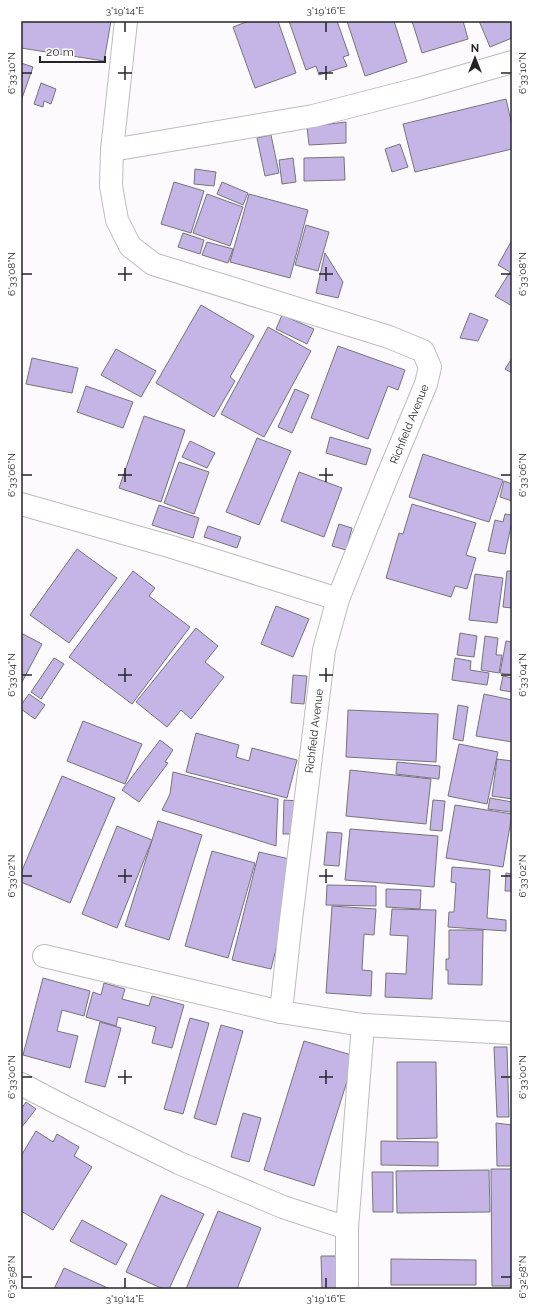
<svg xmlns="http://www.w3.org/2000/svg" width="533" height="1310" viewBox="0 0 533 1310" font-family="Raleway,sans-serif">
<rect width="100%" height="100%" fill="#fdfafe"/>
<g fill="#c5b4e6" stroke="#767478">
<path d="M21 21H111L104 61 21 48Z"/>
<path d="M249 21H278L296 73 255 88 233 27Z"/>
<path d="M289 21H337L349 55 343 57 347 66 319 75 316 66 306 70Z"/>
<path d="M347 21H394L407 62 365 76Z"/>
<path d="M412 21H463L468 39 422 53Z"/>
<path d="M479 21H512V38L490 47Z"/>
<path d="M21 63 33 67 21 101Z"/>
<path d="M41 83 56 89 51 104 44 101 43 107 34 104Z"/>
<path d="M506 99 512 125V149L415 172 403 124Z"/>
<path d="M346 122V143L309 145 307 127Z"/>
<path d="M271 135 279 173 265 176 257 138Z"/>
<path d="M400 144 408 167 392 172 385 149Z"/>
<path d="M344 157 345 180 304 181V158Z"/>
<path d="M293 158 296 182 282 184 279 160Z"/>
<path d="M195 169 216 172 214 186 194 184Z"/>
<path d="M174 182 204 191 191 233 161 224Z"/>
<path d="M222 182 248 193 243 205 217 194Z"/>
<path d="M207 194 243 207 230 246 193 233Z"/>
<path d="M249 194 308 210 290 278 230 262Z"/>
<path d="M306 225 329 232 318 271 295 265Z"/>
<path d="M183 233 204 240 200 254 178 247Z"/>
<path d="M512 240V306L495 296 510 272 498 265Z"/>
<path d="M207 242 233 249 228 263 202 255Z"/>
<path d="M325 253 343 282 338 298 316 293Z"/>
<path d="M201 305 254 336 230 377 235 381 214 417 156 383Z"/>
<path d="M470 313 488 320 478 341 460 338Z"/>
<path d="M282 315 314 329 307 344 276 329Z"/>
<path d="M268 327 311 351 264 437 221 414Z"/>
<path d="M338 346 405 370 398 390 388 386 368 439 311 418Z"/>
<path d="M116 349 156 371 141 397 101 375Z"/>
<path d="M32 358 78 368 72 393 26 384Z"/>
<path d="M512 358V373L505 369Z"/>
<path d="M86 386 133 402 123 428 77 412Z"/>
<path d="M295 389 309 395 292 433 278 427Z"/>
<path d="M144 416 185 430 161 502 119 488Z"/>
<path d="M330 437 371 449 366 465 326 453Z"/>
<path d="M257 438 291 451 259 525 226 512Z"/>
<path d="M190 441 215 453 207 468 182 457Z"/>
<path d="M423 454 503 480 489 522 409 497Z"/>
<path d="M179 462 209 472 194 514 164 503Z"/>
<path d="M299 472 342 488 324 537 281 521Z"/>
<path d="M504 481 512 484V501L500 497Z"/>
<path d="M412 504 476 523 466 555 476 558 467 589 455 586 451 597 386 578 399 533 403 534Z"/>
<path d="M159 505 199 518 193 538 152 525Z"/>
<path d="M505 514 512 515V521L505 554 488 551 495 520 503 522Z"/>
<path d="M339 524 352 528 346 550 332 546Z"/>
<path d="M208 526 241 537 237 548 204 537Z"/>
<path d="M77 549 117 578 69 643 30 615Z"/>
<path d="M133 571 155 588 149 596 190 627 132 704 69 657Z"/>
<path d="M507 571H512V608L503 607Z"/>
<path d="M475 574 503 578 497 623 469 620Z"/>
<path d="M276 606 309 619 293 657 261 644Z"/>
<path d="M196 628 218 646 205 662 224 677 191 719 181 710 167 727 136 702Z"/>
<path d="M21 633 42 644 21 684Z"/>
<path d="M460 633 477 636 474 657 457 655Z"/>
<path d="M485 636 498 638 496 655H502L499 673 481 670Z"/>
<path d="M506 641 512 642V675L500 673Z"/>
<path d="M54 658 64 664 41 699 31 692Z"/>
<path d="M455 658 471 661 470 670 489 673 487 685 452 680Z"/>
<path d="M293 675 307 676 304 704 291 703Z"/>
<path d="M503 676 512 678V692L500 690Z"/>
<path d="M29 694 45 705 35 719 21 709V705Z"/>
<path d="M484 694 512 700V742L476 736Z"/>
<path d="M458 705 468 707 463 741 453 739Z"/>
<path d="M348 710 438 714 436 762 346 757Z"/>
<path d="M83 721 142 744 125 784 67 761Z"/>
<path d="M196 733 239 745 236 757 249 761 252 748 297 760 287 798 186 772Z"/>
<path d="M160 740 173 750 165 762 168 763 139 802 122 790Z"/>
<path d="M459 744 498 752 487 804 448 796Z"/>
<path d="M497 759 512 761V799L492 796Z"/>
<path d="M397 762 440 766 439 779 396 774Z"/>
<path d="M350 770 431 779 426 824 346 816Z"/>
<path d="M173 772 278 799 276 846 162 810 170 794Z"/>
<path d="M62 776 115 798 70 903 21 882V873Z"/>
<path d="M490 798 512 802 511 812 488 809Z"/>
<path d="M284 800 299 801 298 834H283Z"/>
<path d="M433 800 445 801 442 831 430 830Z"/>
<path d="M455 805 512 814 503 867 446 858Z"/>
<path d="M158 821 202 835 169 940 125 926Z"/>
<path d="M117 826 152 840 117 928 82 914Z"/>
<path d="M350 829 438 836 434 887 345 880Z"/>
<path d="M327 832 342 833 339 866 324 865Z"/>
<path d="M212 851 255 863 228 958 185 946Z"/>
<path d="M259 852 298 861 271 969 232 960Z"/>
<path d="M452 867 490 870 487 918 506 920V931L448 927 449 912H454L456 883 451 882Z"/>
<path d="M506 873 512 874V891H505Z"/>
<path d="M327 885 376 886V906L326 905Z"/>
<path d="M386 889 421 890 420 909 386 907Z"/>
<path d="M332 906 376 909 374 935 364 934 362 970 372 971 371 996 326 993Z"/>
<path d="M392 909 436 910 432 999 385 997 386 973 406 974 408 936 390 935Z"/>
<path d="M449 930H483L482 985 448 984V970H446V959H449Z"/>
<path d="M43 978 90 991 84 1016 62 1010 57 1031 78 1036 70 1068 23 1055Z"/>
<path d="M104 983 125 989 122 999 149 1006 152 996 184 1005 172 1048 152 1043 156 1027 118 1017 116 1026 86 1017 93 992 101 995Z"/>
<path d="M190 1018 209 1023 183 1114 164 1109Z"/>
<path d="M100 1022 121 1028 105 1087 85 1082Z"/>
<path d="M221 1025 243 1031 216 1125 194 1118Z"/>
<path d="M304 1041 355 1056 314 1186 264 1170Z"/>
<path d="M494 1047H507L509 1117H497Z"/>
<path d="M397 1062H436L437 1138 397 1139Z"/>
<path d="M26 1102 36 1109 21 1128V1109Z"/>
<path d="M243 1113 261 1118 249 1162 231 1157Z"/>
<path d="M496 1123 512 1125V1166H497Z"/>
<path d="M36 1131 53 1142 57 1134 79 1147 74 1156 92 1167 53 1230 21 1211V1156Z"/>
<path d="M381 1141 438 1142V1166L381 1165Z"/>
<path d="M491 1169H512V1286H492Z"/>
<path d="M489 1170 490 1212 397 1213 396 1171Z"/>
<path d="M372 1172H393V1212H373Z"/>
<path d="M161 1195 204 1214 169 1289H163L126 1272Z"/>
<path d="M218 1211 261 1228 237 1289H186Z"/>
<path d="M82 1220 127 1244 116 1265 70 1241Z"/>
<path d="M321 1256H341L342 1289H322Z"/>
<path d="M391 1259 476 1260V1285H391Z"/>
<path d="M64 1268 110 1289H54Z"/>
</g>
<g fill="none" stroke-linecap="round" stroke-linejoin="round">
<g stroke="#bebbbf" stroke-width="24">
<g id="minor">
<path d="M126 21 112 150 111 186 117 220 130 246 153 264 389 337 423 351 430 367 426 384 385 482 338 599 324 650 290 928 281 1012"/>
<path d="M112 150 313 116 418 89 512 62"/>
<path d="M21 504 172 547 338 599"/>
<path d="M44 956 281 1012 363 1025"/>
<path d="M21 1084 65 1107 179 1163 283 1207 347 1228"/>
<path d="M347 1289V1228L363 1025 512 1033"/>
</g>
</g>
<use href="#minor" stroke="#fff" stroke-width="22"/>
</g>
<path fill="none" stroke="#262526" stroke-width="1.5" d="M125 22V32M326 22V32M125 66V80M326 66V80M22 73H32M118 73H132M319 73H333M501 73H511M125 267V281M326 267V281M22 274H32M118 274H132M319 274H333M501 274H511M125 468V482M326 468V482M22 475H32M118 475H132M319 475H333M501 475H511M125 668V682M326 668V682M22 675H32M118 675H132M319 675H333M501 675H511M125 869V883M326 869V883M22 876H32M118 876H132M319 876H333M501 876H511M125 1070V1084M326 1070V1084M22 1077H32M118 1077H132M319 1077H333M501 1077H511M22 1277H32M501 1277H511M125 1278V1288M326 1278V1288"/>
<g text-anchor="middle" stroke-width="3" stroke-linejoin="round" paint-order="stroke">
<g font-size="11" fill="#262526" stroke="#fff">
<text transform="translate(409 424) rotate(-68)" y="4">Richfield Avenue</text>
<text transform="translate(314 731) rotate(-83)" y="4">Richfield Avenue</text>
</g>
</g>
<rect width="533" height="1310" fill="none" stroke="#ffffff" stroke-width="44"/>
<g transform="translate(475 58)" stroke="#ffffff" stroke-width="3" paint-order="stroke">
<path d="M0-3L7 15L0 10L-7 15Z" fill="#262526"/>
<text y="-6" font-size="11" font-weight="bold" text-anchor="middle" fill="#262526">N</text>
</g>
<path d="M40 56v6h65v-6" fill="none" stroke="#262526" stroke-width="2"/>
<text x="46" y="56" font-size="12" fill="#262526" stroke="#ffffff" stroke-width="3" paint-order="stroke">20 m</text>
<rect x="22" y="22" width="489" height="1266" fill="none" stroke="#262526" stroke-width="1.5"/>
<g font-size="10" text-anchor="middle" fill="#262526">
<text x="125" y="14">3°19'14"E</text>
<text x="326" y="14">3°19'16"E</text>
<text transform="translate(11 73) rotate(-90)" y="4">6°33'10"N</text>
<text transform="translate(522 73) rotate(-90)" y="4">6°33'10"N</text>
<text transform="translate(11 274) rotate(-90)" y="4">6°33'08"N</text>
<text transform="translate(522 274) rotate(-90)" y="4">6°33'08"N</text>
<text transform="translate(11 475) rotate(-90)" y="4">6°33'06"N</text>
<text transform="translate(522 475) rotate(-90)" y="4">6°33'06"N</text>
<text transform="translate(11 675) rotate(-90)" y="4">6°33'04"N</text>
<text transform="translate(522 675) rotate(-90)" y="4">6°33'04"N</text>
<text transform="translate(11 876) rotate(-90)" y="4">6°33'02"N</text>
<text transform="translate(522 876) rotate(-90)" y="4">6°33'02"N</text>
<text transform="translate(11 1077) rotate(-90)" y="4">6°33'00"N</text>
<text transform="translate(522 1077) rotate(-90)" y="4">6°33'00"N</text>
<text transform="translate(11 1277) rotate(-90)" y="4">6°32'58"N</text>
<text transform="translate(522 1277) rotate(-90)" y="4">6°32'58"N</text>
<text x="125" y="1302">3°19'14"E</text>
<text x="326" y="1302">3°19'16"E</text>
</g>
</svg>
